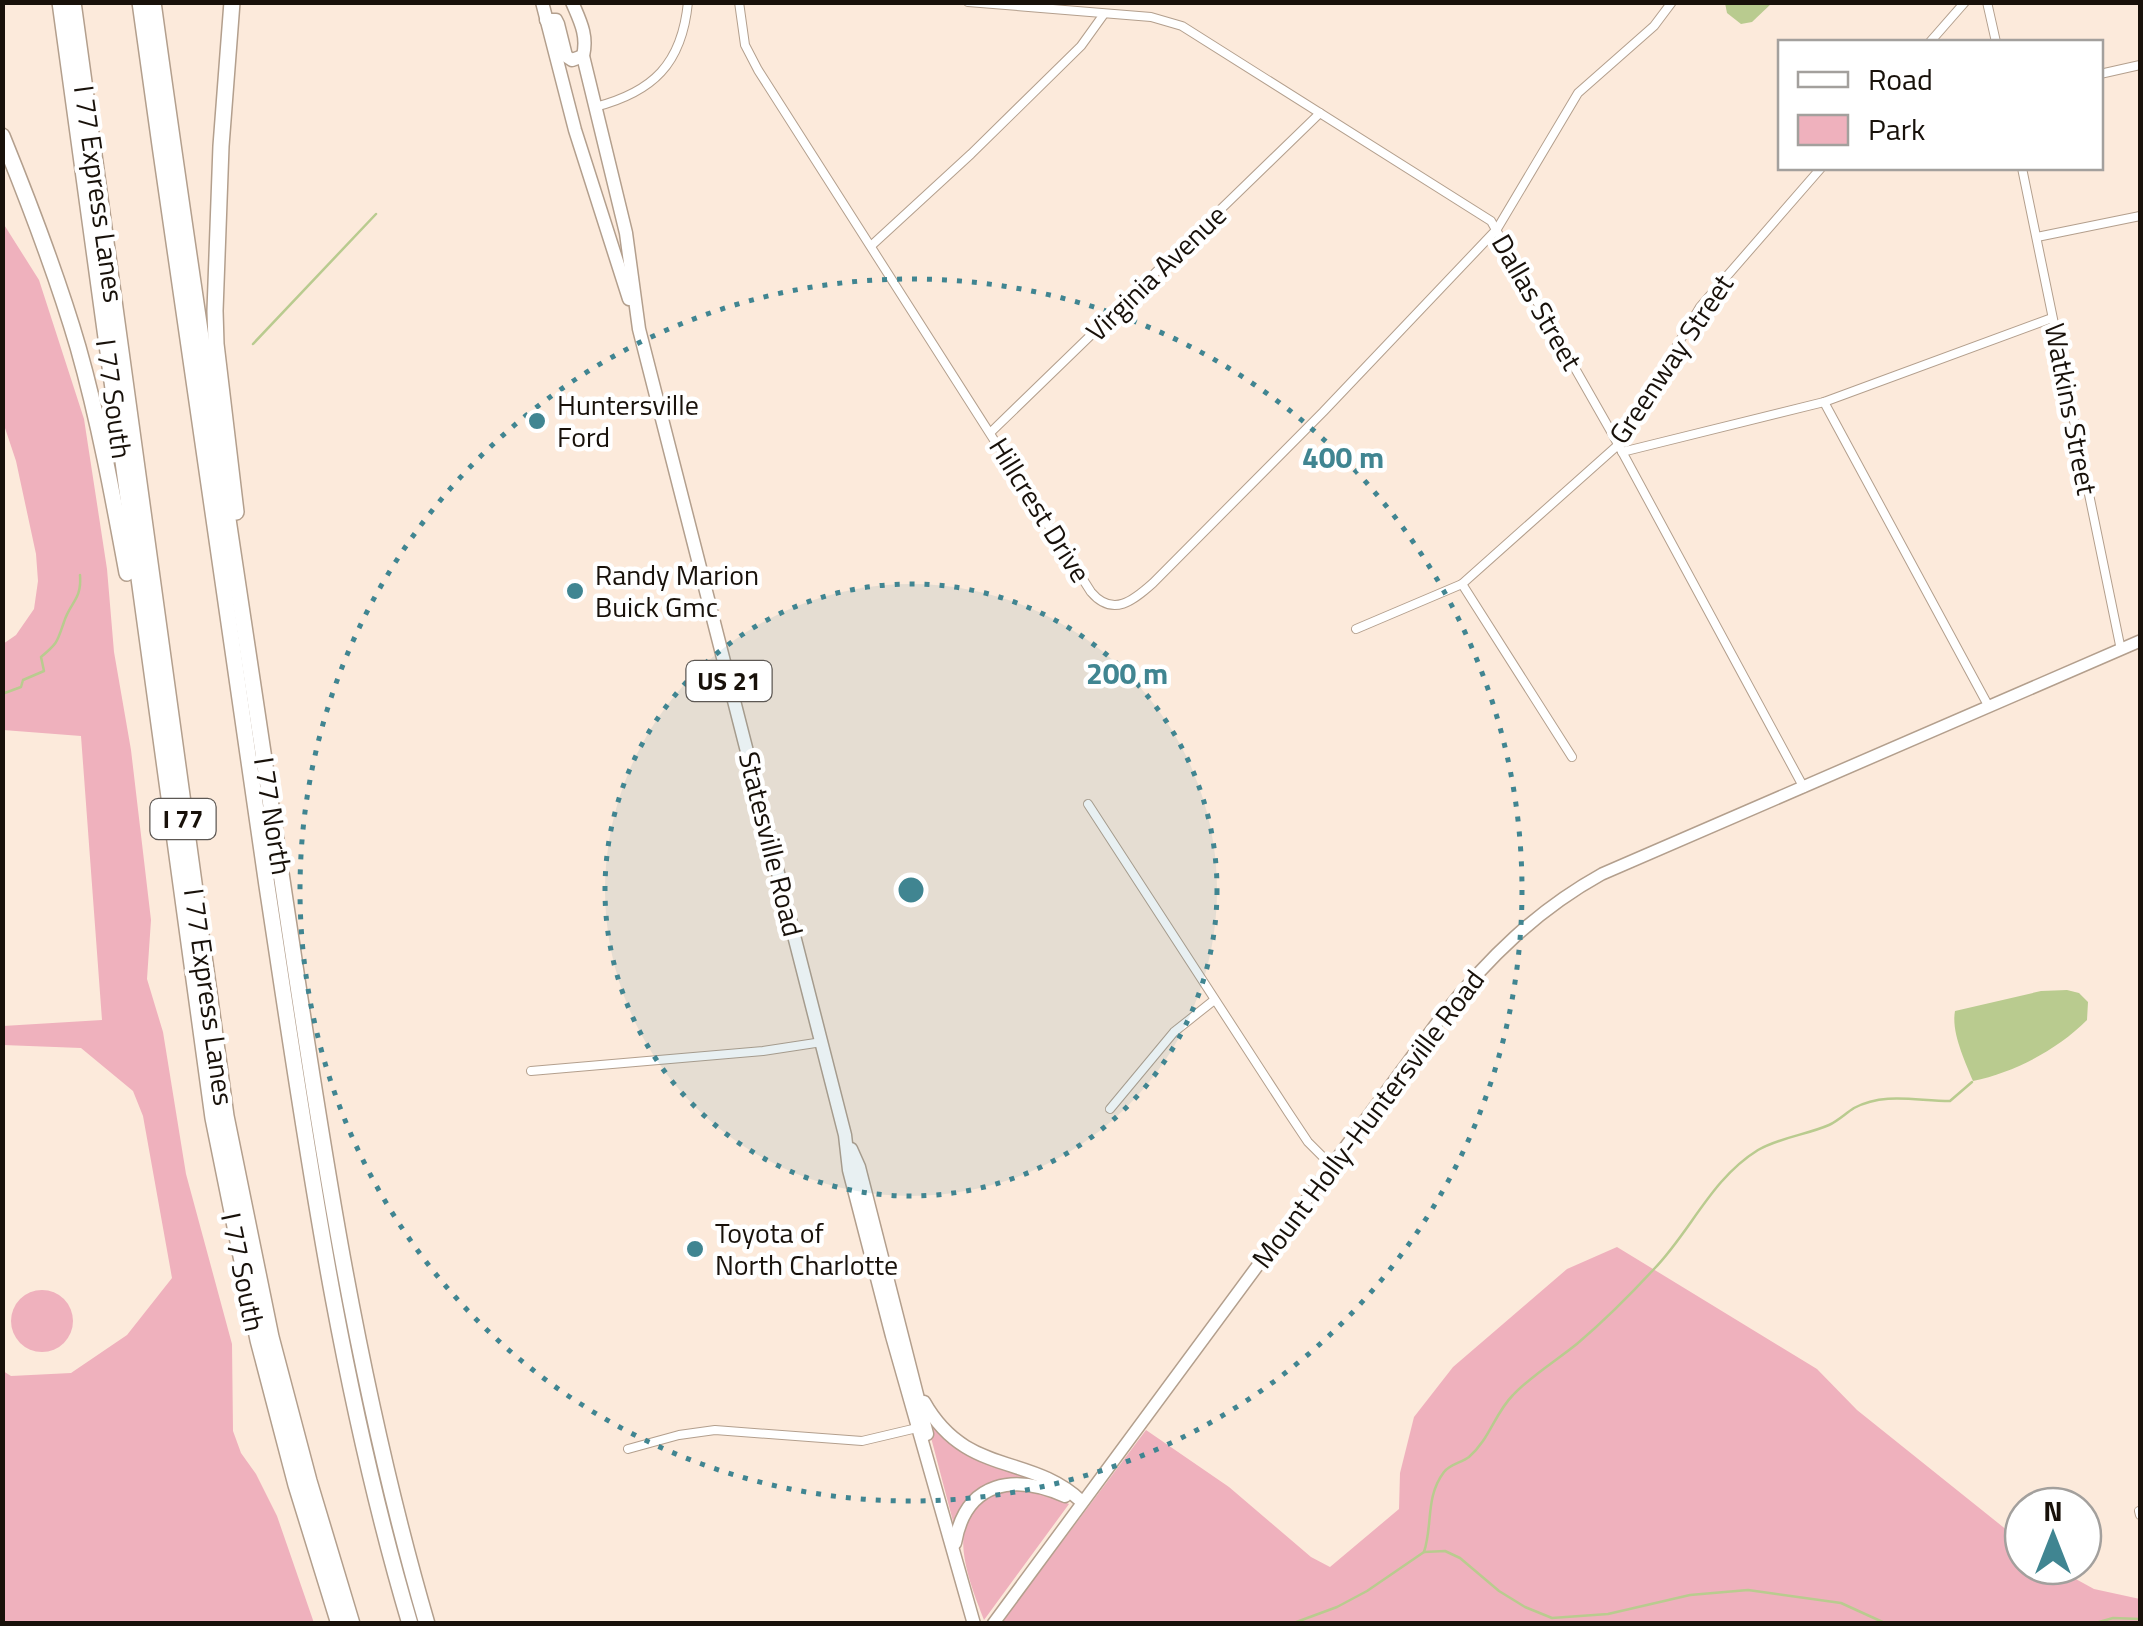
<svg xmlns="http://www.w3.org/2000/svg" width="2143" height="1626" viewBox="0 0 2143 1626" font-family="'Titillium Web',sans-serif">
<rect width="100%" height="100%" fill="#fceadb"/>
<g fill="#efb1bd">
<path d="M3 223 39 280 84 419 107 569 114 652 131 750 151 920 147 979 163 1032 186 1174 232 1344 233 1431 241 1453 256 1474 277 1516 314 1623H3V1371L11 1376 71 1373 127 1335 172 1278 143 1116 133 1091 81 1048 3 1045V1026L102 1020 81 736 3 730V644L16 635 34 609 38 581 36 554 16 461 3 422Z"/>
<path d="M1617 1247 1817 1369 1857 1410 2023 1543V1566H2052L2094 1589 2140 1599V1623H1001L1146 1430 1229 1487 1311 1557 1330 1567 1399 1509 1400 1473 1414 1417 1453 1367 1567 1269Z"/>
<circle cx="42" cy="1321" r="31"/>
<path d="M923 1407C951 1457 999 1468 1051 1486L998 1483 955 1529Z"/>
<path d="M1029 1488 1069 1504 984 1620C969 1580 940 1514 997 1493 1007 1490 1019 1489 1029 1488Z"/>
</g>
<g fill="#b9cb8f">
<path d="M1725 3V2L1772 3 1752 22 1741 24 1727 13Z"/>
<path d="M2067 990 2079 993 2088 1002 2087 1020C2057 1050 2015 1072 1973 1081 1965 1061 1951 1032 1955 1011L2041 991Z"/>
</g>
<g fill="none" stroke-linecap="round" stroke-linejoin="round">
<g stroke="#b9cb8f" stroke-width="2.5">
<path d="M253 344 376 214"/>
<path d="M2 694 21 687 23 680 44 671 41 657C58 643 57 642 64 622 70 602 82 600 80 575"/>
<path d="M1424 1552C1433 1525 1425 1497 1444 1472 1450 1464 1461 1463 1469 1457 1489 1440 1495 1413 1513 1395 1532 1375 1556 1361 1578 1343 1605 1320 1630 1295 1654 1269 1691 1231 1711 1179 1758 1150 1781 1137 1806 1135 1829 1125 1838 1121 1846 1113 1854 1108 1885 1092 1916 1101 1950 1101L1972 1082"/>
<path d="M1291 1624 1337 1607 1367 1591 1424 1552 1445 1551 1460 1558 1499 1591 1525 1607 1552 1618 1608 1614 1690 1595 1748 1590 1841 1603 1887 1624"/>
<path d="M2092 1624 2113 1618 2140 1619"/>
</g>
<g stroke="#b39f8d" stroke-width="10">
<g id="minor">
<path d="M739 2 745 45 758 70 1091 592C1113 618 1134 600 1153 583L1323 412 1497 229 1578 93 1654 26 1672 2"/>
<path d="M968 2 1151 17 1182 26 1491 221 1613 435 1804 788"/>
<path d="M1987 2 1996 42"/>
<path d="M1930 42 1965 2"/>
<path d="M2100 74 2140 65"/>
<path d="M595 107C653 92 682 64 688 2"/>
<path d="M2022 168 2121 650"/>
<path d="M2037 237 2140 216"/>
<path d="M872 245 971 154 1081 46 1104 14"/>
<path d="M1824 402 1989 707"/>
<path d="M991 432 1320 113"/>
<path d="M1622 452 1824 402 2052 318"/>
<path d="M1462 584 1572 757"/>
<path d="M1356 629 1462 584 1618 445 1700 307 1821 168"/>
<path d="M1088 804 1288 1112 1308 1142 1331 1165"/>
<path d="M531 1071 763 1051 822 1042"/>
<path d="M1110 1109 1174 1032 1213 1001"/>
<path d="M628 1449 679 1435 715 1430 862 1441 917 1428"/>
<path d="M2139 1511 2140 1515"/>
</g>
</g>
<g stroke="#b39f8d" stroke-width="14">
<path id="secondary" d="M993 1624 1442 1016C1488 958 1537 910 1602 874L2140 641"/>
</g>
<g stroke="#b39f8d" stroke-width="15">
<g id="primary">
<path d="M542 2 575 130 629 299"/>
<path d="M572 2C580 21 588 35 583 56L626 233 639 329 845 1135 849 1170 892 1336 974 1624"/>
<path d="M546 20H556L558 24 566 56 572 60 583 56"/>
<path d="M851 1149 859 1167 927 1434"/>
<path d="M924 1402C966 1477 1030 1453 1081 1501"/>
<path d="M955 1543C966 1480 1015 1474 1065 1496"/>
</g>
</g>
<g stroke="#b39f8d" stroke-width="18">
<g id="motorway">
<path d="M60 2 213 1118 258 1340 296 1485 339 1624"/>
<path d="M73 2 226 1116 271 1337 309 1481 352 1624"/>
<path d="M140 2C181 297 223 592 267 886 305 1134 338 1382 410 1624"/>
<path d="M153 2C192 287 236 570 278 853 317 1112 353 1371 427 1624"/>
<path d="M232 2 221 146 215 311 216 344 236 512"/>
<path d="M2 136C30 205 57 275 78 347 99 421 113 497 127 573"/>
</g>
</g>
<use href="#minor" stroke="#fff" stroke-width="8"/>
<use href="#secondary" stroke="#fff" stroke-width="11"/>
<use href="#primary" stroke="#fff" stroke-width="12"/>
<use href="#motorway" stroke="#fff" stroke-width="15"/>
</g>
<circle cx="911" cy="890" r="306" fill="#408591" fill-opacity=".12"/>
<g fill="none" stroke="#408591" stroke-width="5" stroke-dasharray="5 10">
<circle cx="911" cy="890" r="306"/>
<circle cx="911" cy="890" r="611"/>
</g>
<g fill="#408591" stroke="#fff" stroke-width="4">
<circle cx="537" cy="421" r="10"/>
<circle cx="575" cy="591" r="10"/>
<circle cx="695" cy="1249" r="10"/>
</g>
<g text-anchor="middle" stroke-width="9" stroke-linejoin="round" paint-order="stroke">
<g fill="#fff" stroke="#5d5854" stroke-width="2.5">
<rect x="686.5" y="661" width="85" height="40" rx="8"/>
<rect x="150.5" y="799" width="65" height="40" rx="8"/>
</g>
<g font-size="25" font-weight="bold" fill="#18110a">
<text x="729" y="690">US 21</text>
<text x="183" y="828">I 77</text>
</g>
<g font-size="28" fill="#18110a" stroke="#fff">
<text transform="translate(99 194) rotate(82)" y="10">I 77 Express Lanes</text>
<text transform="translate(1156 273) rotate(-44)" y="10">Virginia Avenue</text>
<text transform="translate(1537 302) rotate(60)" y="10">Dallas Street</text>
<text transform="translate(1671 359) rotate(-56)" y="10">Greenway Street</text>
<text transform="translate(114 399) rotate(82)" y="10">I 77 South</text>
<text transform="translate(2071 409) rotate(79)" y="10">Watkins Street</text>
<text transform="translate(1040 510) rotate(58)" y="10">Hillcrest Drive</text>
<text transform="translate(273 816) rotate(81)" y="10">I 77 North</text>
<text transform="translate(771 844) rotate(76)" y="10">Statesville Road</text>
<text transform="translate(209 997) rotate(82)" y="10">I 77 Express Lanes</text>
<text transform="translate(1368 1119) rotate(-53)" y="10">Mount Holly-Huntersville Road</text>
<text transform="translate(243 1272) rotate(78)" y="10">I 77 South</text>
</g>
<g font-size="28" fill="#18110a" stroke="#fff" text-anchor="start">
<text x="557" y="415">Huntersville<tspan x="557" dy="32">Ford</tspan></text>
<text x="595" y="585">Randy Marion<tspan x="595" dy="32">Buick Gmc</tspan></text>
<text x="715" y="1243">Toyota of<tspan x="715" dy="32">North Charlotte</tspan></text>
</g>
</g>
<circle cx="911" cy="890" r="15" fill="#408591" stroke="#fff" stroke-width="5"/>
<g font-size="30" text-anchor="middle" font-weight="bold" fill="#408591" stroke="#fff" stroke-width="9" stroke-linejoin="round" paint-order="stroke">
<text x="1343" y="468">400 m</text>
<text x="1127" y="684">200 m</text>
</g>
<rect width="2143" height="1626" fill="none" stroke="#18110a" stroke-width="10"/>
<rect x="1778" y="40" width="325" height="130" fill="#ffffff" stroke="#a3a09d" stroke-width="2.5"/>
<rect x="1798" y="72" width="50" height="15" fill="#ffffff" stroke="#a3a09d" stroke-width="2.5"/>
<text x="1868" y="90" font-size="30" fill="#18110a">Road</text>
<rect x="1798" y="115" width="50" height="30" fill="#efb1bd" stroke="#a3a09d" stroke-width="2.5"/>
<text x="1868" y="140" font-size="30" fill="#18110a">Park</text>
<g transform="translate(2053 1536)"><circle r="48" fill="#ffffff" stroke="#a3a09d" stroke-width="2.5"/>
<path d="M0-8L18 38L0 25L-18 38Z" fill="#408591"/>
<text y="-15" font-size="28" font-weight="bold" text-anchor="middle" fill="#18110a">N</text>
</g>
</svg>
